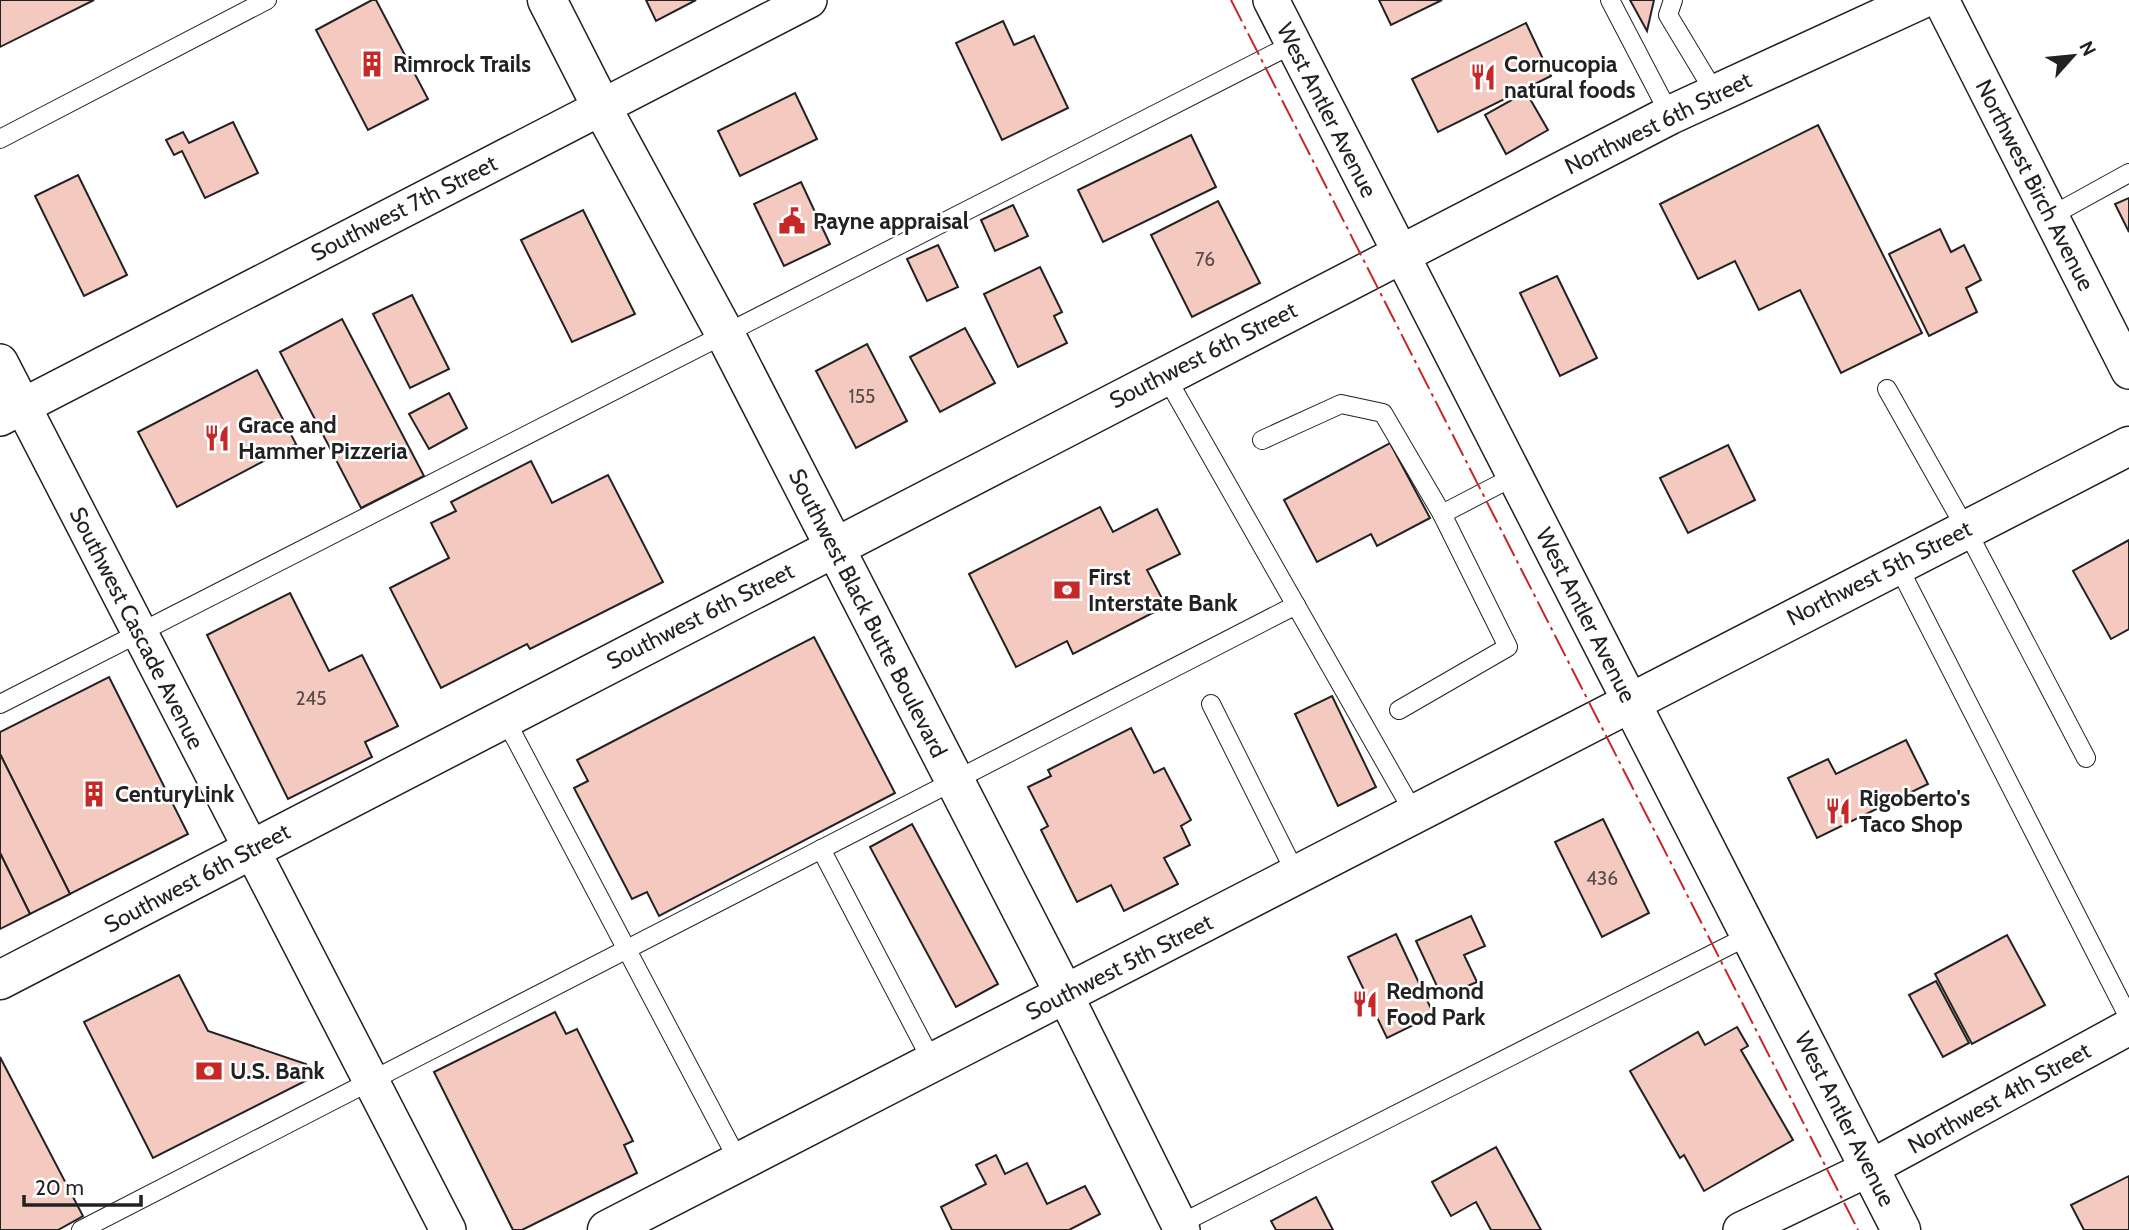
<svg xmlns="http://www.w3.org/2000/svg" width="2129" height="1230" viewBox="0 0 2129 1230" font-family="Cabin,sans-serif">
<rect width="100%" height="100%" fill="#fff"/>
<g fill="#f3c9c0" stroke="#222" stroke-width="2">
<path d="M0 0H94L0 47Z"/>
<path d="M372 0H376L428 99 368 130 316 30Z"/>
<path d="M646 0H696L656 21Z"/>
<path d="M1379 0H1442L1391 25Z"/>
<path d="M1630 0H1654L1647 31Z"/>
<path d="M1003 21 1014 45 1034 36 1068 108 1002 140 956 43Z"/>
<path d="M1526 23 1551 76 1438 132 1412 79Z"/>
<path d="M1526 92 1548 130 1506 154 1485 115Z"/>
<path d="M795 93 817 139 740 176 718 131Z"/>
<path d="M233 122 258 173 205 198 182 151 174 155 166 140 183 132 189 143Z"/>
<path d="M1818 125 1922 333 1841 373 1800 290 1759 310 1735 261 1698 279 1660 204Z"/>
<path d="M1191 135 1216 187 1103 242 1078 190Z"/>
<path d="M78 175 127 275 84 296 35 196Z"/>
<path d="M801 182 830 244 784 266 754 204Z"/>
<path d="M2129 198V232L2115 204Z"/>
<path d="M1218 201 1260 283 1192 317 1151 235Z"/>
<path d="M1013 205 1028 236 995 251 981 220Z"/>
<path d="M583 210 635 314 572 342 521 240Z"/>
<path d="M1940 229 1951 252 1964 245 1981 280 1966 288 1977 312 1929 336 1889 254Z"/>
<path d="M938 245 958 287 927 301 907 259Z"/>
<path d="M1040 267 1062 312 1054 316 1067 343 1018 367 984 294Z"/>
<path d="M1557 276 1597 358 1560 376 1520 293Z"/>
<path d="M412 295 449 369 410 388 373 314Z"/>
<path d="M342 319 424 476 361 508 280 352Z"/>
<path d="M965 328 995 383 940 412 910 357Z"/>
<path d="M867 344 907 421 856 448 816 371Z"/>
<path d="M257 370 296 444 177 507 138 432Z"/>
<path d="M449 393 467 428 429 449 409 414Z"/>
<path d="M1390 443 1430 518 1377 546 1371 534 1317 562 1284 500Z"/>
<path d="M1728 445 1755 500 1688 533 1660 478Z"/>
<path d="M531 461 552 503 608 475 663 582 530 649 527 644 441 688 390 588 449 558 431 523 456 511 451 502Z"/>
<path d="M1100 507 1113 532 1157 509 1180 554 1147 570 1166 606 1073 654 1067 641 1016 667 969 574Z"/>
<path d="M2129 540V629L2111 639 2073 571Z"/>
<path d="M290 593 329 671 362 655 398 726 365 742 372 757 288 799 207 635Z"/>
<path d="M814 637 895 793 659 916 647 892 632 899 574 788 588 781 577 760Z"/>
<path d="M109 677 188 834 70 894 0 754V732Z"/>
<path d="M1332 696 1376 787 1338 806 1295 714Z"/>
<path d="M1131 728 1154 773 1164 768 1191 820 1181 826 1190 845 1164 858 1178 884 1124 911 1111 885 1077 902 1041 830 1048 826 1028 787 1051 776 1048 770Z"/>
<path d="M1906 740 1928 784 1817 838 1788 778 1828 759 1836 774Z"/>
<path d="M0 754 70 894 30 914 0 853Z"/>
<path d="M1603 819 1649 913 1602 937 1555 842Z"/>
<path d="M912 824 998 984 956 1007 870 847Z"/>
<path d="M0 853 30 914 0 929Z"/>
<path d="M1471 916 1485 946 1464 955 1477 982 1442 997 1416 941Z"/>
<path d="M1396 934 1434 1015 1387 1038 1348 957Z"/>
<path d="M2007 935 2045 1005 1972 1044 1935 974Z"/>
<path d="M179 975 208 1031 306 1064 313 1077 153 1158 84 1022Z"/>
<path d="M1936 981 1969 1043 1943 1057 1909 995Z"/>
<path d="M555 1012 566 1034 577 1029 633 1141 624 1145 637 1173 522 1230H513L434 1072Z"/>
<path d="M1737 1027 1748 1046 1741 1050 1793 1140 1704 1191 1684 1155 1680 1158 1630 1071 1698 1032 1705 1045Z"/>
<path d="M0 1057 83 1216 58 1230H0Z"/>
<path d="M1496 1147 1541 1230H1491L1476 1202 1451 1216 1432 1182Z"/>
<path d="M996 1155 1005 1174 1027 1163 1047 1204 1085 1186 1100 1214 1069 1230H952L941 1207 986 1184 976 1165Z"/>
<path d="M2129 1176V1230H2084L2071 1205Z"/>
<path d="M1316 1197 1333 1230H1276L1271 1221Z"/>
</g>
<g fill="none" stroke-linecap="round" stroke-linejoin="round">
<g stroke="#222" stroke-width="20">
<g id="service">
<path d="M1610 0 1670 115"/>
<path d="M1673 0 1668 15 1715 93"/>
<path d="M0 139 267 0"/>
<path d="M2051 216 2129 173"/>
<path d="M1165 375 1414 813"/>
<path d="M1887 389 1966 529 2086 758"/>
<path d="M1262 440 1341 404 1383 413 1442 514"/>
<path d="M1897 564 2129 1018"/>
<path d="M0 704 1293 44"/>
<path d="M1211 704 1296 874"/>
<path d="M1399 710 1508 647 1442 514 1515 476"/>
<path d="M504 717 739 1162"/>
<path d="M821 849 933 1063"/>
<path d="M1176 1226 1750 935"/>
<path d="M81 1230 1296 605"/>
</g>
</g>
<g stroke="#222" stroke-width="38">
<g id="minor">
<path d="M1271 0 1630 701"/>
<path d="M1941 0 2129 371"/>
<path d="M0 362 448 1230"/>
<path d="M0 418 809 0"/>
<path d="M1065 995 1182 1230"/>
<path d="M1741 1230 1870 1168 2129 1027"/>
</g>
</g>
<g stroke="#222" stroke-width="41">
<g id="tertiary">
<path d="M547 0 601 106 725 334 1065 995"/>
<path d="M1630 701 1901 1230"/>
</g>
</g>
<g stroke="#222" stroke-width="41">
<g id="primary">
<path d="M0 980 1670 115 1920 0"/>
<path d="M607 1230 2129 446"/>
</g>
</g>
<use href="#service" stroke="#fff" stroke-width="18"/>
<use href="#minor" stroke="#fff" stroke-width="35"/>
<use href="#tertiary" stroke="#fff" stroke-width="38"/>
<use href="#primary" stroke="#fff" stroke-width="38"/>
<path stroke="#c62828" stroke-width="2" stroke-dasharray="24 5 3.5 5" stroke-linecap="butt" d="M1231 0 1858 1230"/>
</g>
<defs>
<g id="building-bare" transform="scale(2.1)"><path d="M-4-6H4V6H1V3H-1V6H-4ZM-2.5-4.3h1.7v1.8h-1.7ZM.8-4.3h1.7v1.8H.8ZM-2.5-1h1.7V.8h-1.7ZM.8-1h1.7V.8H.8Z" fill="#c62828" stroke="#fff" stroke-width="2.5" paint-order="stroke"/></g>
<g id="restaurant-bare" transform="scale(2.1)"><path d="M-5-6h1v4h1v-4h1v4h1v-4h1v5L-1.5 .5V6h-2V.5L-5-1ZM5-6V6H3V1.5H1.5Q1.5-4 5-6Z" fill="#c62828" stroke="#fff" stroke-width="2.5" paint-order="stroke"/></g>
<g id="civic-bare" transform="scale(2.1)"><path d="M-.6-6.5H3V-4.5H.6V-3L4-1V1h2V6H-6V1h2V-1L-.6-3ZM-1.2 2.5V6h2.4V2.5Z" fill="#c62828" stroke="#fff" stroke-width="2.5" paint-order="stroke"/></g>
<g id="bank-bare" transform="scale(2.1)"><path d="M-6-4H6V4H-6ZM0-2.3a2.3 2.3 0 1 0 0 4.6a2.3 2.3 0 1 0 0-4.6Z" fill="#c62828" stroke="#fff" stroke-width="2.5" paint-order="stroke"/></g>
</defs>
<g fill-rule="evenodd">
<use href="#building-bare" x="372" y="64"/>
<use href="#restaurant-bare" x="1483" y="77"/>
<use href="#civic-bare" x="792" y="221"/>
<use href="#restaurant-bare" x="217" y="438"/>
<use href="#bank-bare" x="1067" y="590"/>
<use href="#building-bare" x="94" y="794"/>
<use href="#restaurant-bare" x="1838" y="811"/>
<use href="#restaurant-bare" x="1365" y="1004"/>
<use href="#bank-bare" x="209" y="1071"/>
</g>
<g text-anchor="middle" stroke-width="5" stroke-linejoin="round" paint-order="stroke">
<g font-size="19" fill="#564c4a">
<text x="1205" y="266">76</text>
<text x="862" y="403">155</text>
<text x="311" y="705">245</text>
<text x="1602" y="885">436</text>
</g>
<g font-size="23" font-weight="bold" fill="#222" stroke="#fff" text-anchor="start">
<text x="393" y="72">Rimrock Trails</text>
<text x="1504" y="72">Cornucopia<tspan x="1504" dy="26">natural foods</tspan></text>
<text x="813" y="229">Payne appraisal</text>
<text x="238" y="433">Grace and<tspan x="238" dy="26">Hammer Pizzeria</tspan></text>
<text x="1088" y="585">First<tspan x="1088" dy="26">Interstate Bank</tspan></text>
<text x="115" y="802">CenturyLink</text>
<text x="1859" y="806">Rigoberto's<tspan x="1859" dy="26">Taco Shop</tspan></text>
<text x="1386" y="999">Redmond<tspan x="1386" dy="26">Food Park</tspan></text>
<text x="230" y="1079">U.S. Bank</text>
</g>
<g font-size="23" fill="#222" stroke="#fff">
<text transform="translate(1327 110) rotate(63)" y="8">West Antler Avenue</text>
<text transform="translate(1658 123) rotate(-26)" y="8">Northwest 6th Street</text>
<text transform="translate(2035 185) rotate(63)" y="8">Northwest Birch Avenue</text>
<text transform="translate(404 208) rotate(-27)" y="8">Southwest 7th Street</text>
<text transform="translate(1203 355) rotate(-27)" y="8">Southwest 6th Street</text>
<text transform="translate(1879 573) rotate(-27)" y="8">Northwest 5th Street</text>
<text transform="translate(868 613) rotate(63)" y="8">Southwest Black Butte Boulevard</text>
<text transform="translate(1586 615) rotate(63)" y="8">West Antler Avenue</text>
<text transform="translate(700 616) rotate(-27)" y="8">Southwest 6th Street</text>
<text transform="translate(137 628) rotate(63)" y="8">Southwest Cascade Avenue</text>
<text transform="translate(197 878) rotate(-28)" y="8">Southwest 6th Street</text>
<text transform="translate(1119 967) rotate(-27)" y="8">Southwest 5th Street</text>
<text transform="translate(1999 1098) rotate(-29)" y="8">Northwest 4th Street</text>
<text transform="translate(1845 1119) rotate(63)" y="8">West Antler Avenue</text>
</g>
</g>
<g transform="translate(2073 56) rotate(63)" stroke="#ffffff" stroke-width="5" paint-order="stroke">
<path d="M0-5L12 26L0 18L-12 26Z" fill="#222222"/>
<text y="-10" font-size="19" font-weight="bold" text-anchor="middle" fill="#222222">N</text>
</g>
<path d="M24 1195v10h117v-10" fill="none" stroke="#222222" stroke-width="3.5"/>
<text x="35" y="1195" font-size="21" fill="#222222" stroke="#ffffff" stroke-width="5" paint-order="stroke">20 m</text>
</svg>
